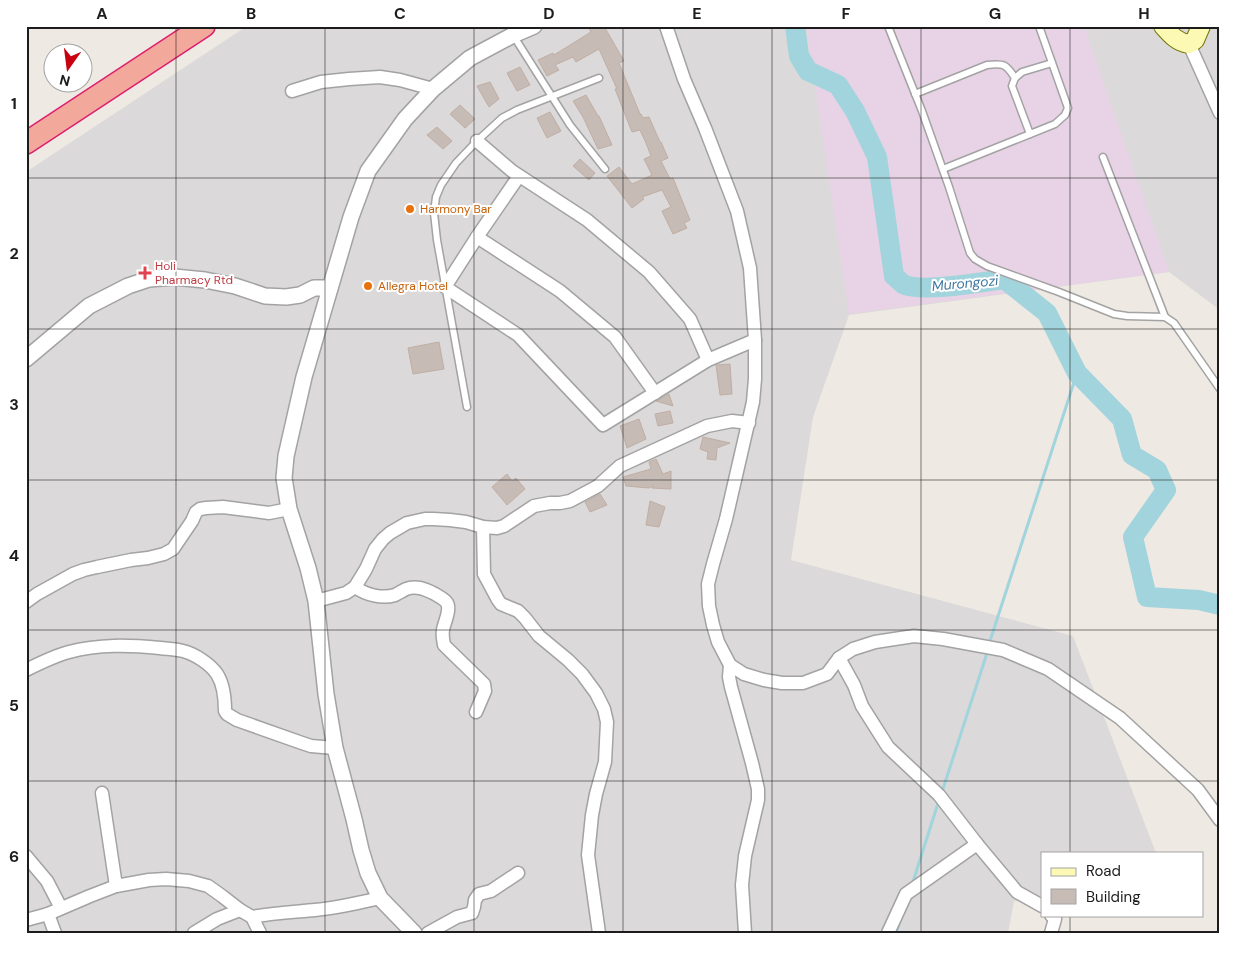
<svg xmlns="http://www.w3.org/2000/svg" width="1246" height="959" viewBox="0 0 1246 959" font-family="'DM Sans',sans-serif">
<rect width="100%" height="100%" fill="#eee9e2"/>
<path fill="#dbd9d9" d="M247 26H1220V310L1169 272 849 315 813 417 791 560 1073 636 1156 853H1042V896L1014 901 1008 933H26V258L29 256 26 207V172Z"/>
<path fill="#e7d3e5" d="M806 26H1084L1169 272 849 314Z"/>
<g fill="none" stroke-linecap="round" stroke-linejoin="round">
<g stroke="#a1d4dd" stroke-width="3">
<path d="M989 644 1077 373"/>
<path d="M942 792 988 650"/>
<path d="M912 885 939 800"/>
<path d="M896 933 901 919"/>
</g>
<path stroke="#a1d4dd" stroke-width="20" d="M795 26 799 56 808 71 838 85 855 111 877 157 894 276C897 278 900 282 903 284 919 293 984 282 1004 279L1047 313 1077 373 1122 419 1132 455 1157 470 1166 490 1133 537 1147 597 1199 600 1220 605"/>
</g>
<g fill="#c6bbb5" stroke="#c0aea4">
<path d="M588 26H604L624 61 619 63 640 114H641L643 118 649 117 660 142H661L668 158 661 161 670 179 673 178 690 220 684 223 687 228 673 234 662 211 671 207 662 190 642 197 644 199 632 208 607 176 619 167 632 184 652 175 644 159 651 156 646 143 640 130 632 132 615 89H617L599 49 576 62 573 57 555 65 559 70 547 76 538 60 553 53 554 55 591 32Z"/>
<path d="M520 67 530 85 517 91 507 73Z"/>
<path d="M490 82 499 99 489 107 477 86Z"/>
<path d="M586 95 598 116H599L612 145 598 149 583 117 573 101Z"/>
<path d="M460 105 475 119 465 128 450 114Z"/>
<path d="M550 112 561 131 547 138 537 118Z"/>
<path d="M437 127 452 141 443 149 427 135Z"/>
<path d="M580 159 595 173 589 180 573 166Z"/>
<path d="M439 342 444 369 413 374 408 348Z"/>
<path d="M730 364 732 394 720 395 716 365Z"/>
<path d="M669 394 673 406 656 401 659 400Z"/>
<path d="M670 411 673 423 658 426 655 414Z"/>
<path d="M639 419 646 439 627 448 620 426Z"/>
<path d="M703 437 730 443 717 448 716 460 707 459 708 452 700 449Z"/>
<path d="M656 459 663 474 671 471V489L652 488 653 486 649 488 626 486 623 477 651 469 649 462Z"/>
<path d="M507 474 512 481 516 478 525 489 507 505 492 487Z"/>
<path d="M600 494 607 505 590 512 585 502Z"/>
<path d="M650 501 665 507 659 527 646 525Z"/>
</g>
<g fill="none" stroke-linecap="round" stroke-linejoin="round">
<g stroke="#a3a3a3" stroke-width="9">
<g id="service">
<path d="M888 26 922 111 949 187 970 253 975 259 987 266 1059 292 1114 314 1127 316 1165 317 1174 323 1220 389"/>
<path d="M513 35 570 125 605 169"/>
<path d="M915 94 987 65C1004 63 1006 64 1015 78"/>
<path d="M1030 134 1012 86 1015 78 1022 72 1052 63"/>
<path d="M1103 157 1165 317"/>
<path d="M943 169 1055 124 1065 115 1068 108 1039 26"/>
<path d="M467 407 437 240 434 213 436 197 441 185 456 163 477 141 502 118 517 110 599 78"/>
</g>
</g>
<g stroke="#a3a3a3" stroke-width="15">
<g id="minor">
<path d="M666 26 684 79 705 128 737 211 750 268 755 340V379L753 402 726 519 713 564 708 584 709 606 713 625 718 642 730 665 744 674 764 680 782 683H803L827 674 839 658 853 649 875 642 914 636 943 639 1003 650 1048 669 1120 718 1198 790 1220 820"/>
<path d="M1189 44 1220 113"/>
<path d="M292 91 321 82 349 79 380 77 400 80 433 89"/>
<path d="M477 141 512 171 587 220 649 272 690 319 708 360"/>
<path d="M519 176 477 237 445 287 518 335 603 425 708 360 755 340"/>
<path d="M477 237 560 291 615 337 655 393"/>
<path d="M483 527 484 574 498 600 501 604 518 611 525 618 539 636 568 660 582 674 596 693 604 709 607 722 605 762 596 794 592 815 588 855 599 933"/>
<path d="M355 587C366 595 382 599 395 595 399 593 402 591 406 589 416 585 425 589 435 594 438 596 445 599 447 603 451 610 444 623 443 630 442 635 443 639 444 645L484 684 485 691 476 712"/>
<path d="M316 601 346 593 355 587 366 569 375 549 383 539 390 533 407 523 425 519H433L450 520 466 522 483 527 497 528 504 526 534 506 550 503H560L570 501 598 486 620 466 707 426 732 421 749 423"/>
<path d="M26 602 37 594 73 574 84 570 97 567 131 560 148 558 164 554 173 549 192 521 196 512 200 509 206 508 223 507 269 513 289 509"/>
<path d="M839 658 854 685 862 706 888 747 939 795 977 844 1017 892 1042 906"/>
<path d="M730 665 729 677 731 687 752 763 758 789V800L745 856 742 885 745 933"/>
<path d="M26 670C40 663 54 656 69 652 99 644 129 645 160 648 167 649 175 649 183 651 195 654 210 664 217 674 224 685 225 698 225 711L227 714 237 720 302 743 311 746 335 748"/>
<path d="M102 793 116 886"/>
<path d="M26 856 47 881 61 908"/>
<path d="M48 914 55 933"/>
<path d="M252 917C273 913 294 912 315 910 337 908 358 903 380 898"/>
<path d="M26 920 48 914 90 896 116 886 149 880 166 879 189 881 208 886 222 896 240 910 252 917 260 933"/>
<path d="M194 933 217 919 240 910"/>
<path d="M428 933 457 917 472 913 474 907 475 900 479 894 491 891 518 873"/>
<path d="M888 933 906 894 977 844"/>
<path d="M1051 933 1055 919 1051 915"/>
</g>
</g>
<g stroke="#a3a3a3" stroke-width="18">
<g id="tertiary">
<path d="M26 359 89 306 128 286 149 279 174 277 205 280 235 286 265 296 286 297 300 295 314 288H330"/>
<path d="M414 933 380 898 368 873 361 850 354 819 335 748 326 694 316 601 308 568 289 509 284 478 286 456 304 377 351 217 368 171 405 119 433 89 470 58 513 35 534 26"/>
</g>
</g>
<g stroke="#717502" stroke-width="20">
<path id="secondary" d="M1163 26C1171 35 1177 42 1189 44L1195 40 1201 26"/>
</g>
<g stroke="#dc1f6e" stroke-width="24">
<path id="trunk" d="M26 143 204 26"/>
</g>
<use href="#service" stroke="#fff" stroke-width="6"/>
<use href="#minor" stroke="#fff" stroke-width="12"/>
<use href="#tertiary" stroke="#fff" stroke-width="15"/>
<use href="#secondary" stroke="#fbf9b3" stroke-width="18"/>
<use href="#trunk" stroke="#f3a89c" stroke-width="21"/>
</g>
<path fill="none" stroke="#1c1c1c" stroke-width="1" stroke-opacity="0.55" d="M176 26V933M325 26V933M474 26V933M623 26V933M772 26V933M921 26V933M1070 26V853M26 178H1220M26 329H1220M26 480H1220M26 630H1220M26 781H1220M1070 915V933"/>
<g fill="#e8710a" stroke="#fff" stroke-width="2">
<circle cx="410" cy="209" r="5"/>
<circle cx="368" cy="286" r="5"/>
</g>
<path fill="#e0444e" stroke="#fff" stroke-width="2" d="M142.5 265.5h5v5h5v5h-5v5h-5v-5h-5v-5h5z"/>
<g text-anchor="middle" stroke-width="4" stroke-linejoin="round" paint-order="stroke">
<g font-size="12" fill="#c56008" stroke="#fff" text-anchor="start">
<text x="420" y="213">Harmony Bar</text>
<text x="378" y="290">Allegra Hotel</text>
</g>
<g font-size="12" fill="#be3a42" stroke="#fff" text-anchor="start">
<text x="155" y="270">Holi<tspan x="155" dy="14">Pharmacy Rtd</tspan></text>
</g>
<g font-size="14" font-style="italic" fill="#42779e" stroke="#fff">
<text transform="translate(965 283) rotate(-5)" y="5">Murongozi</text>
</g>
</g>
<rect width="1246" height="959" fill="none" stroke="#ffffff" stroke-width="55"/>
<rect x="1041" y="852" width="162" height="65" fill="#ffffff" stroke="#a4a4a4"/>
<rect x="1051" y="868" width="25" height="8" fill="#fbf9b3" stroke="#a4a4a4"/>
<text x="1086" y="876" font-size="15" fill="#1c1c1c">Road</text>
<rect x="1051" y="889" width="25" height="15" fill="#c6bbb5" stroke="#a4a4a4"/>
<text x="1086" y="902" font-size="15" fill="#1c1c1c">Building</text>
<g transform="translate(68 68) rotate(194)"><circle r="24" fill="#ffffff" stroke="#a4a4a4"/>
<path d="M0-4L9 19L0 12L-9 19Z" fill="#c90010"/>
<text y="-8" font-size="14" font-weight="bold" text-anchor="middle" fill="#1c1c1c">N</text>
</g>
<rect x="28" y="28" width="1190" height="904" fill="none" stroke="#1c1c1c" stroke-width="2"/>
<g font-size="16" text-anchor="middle" font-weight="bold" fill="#1c1c1c">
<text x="102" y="19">A</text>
<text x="251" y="19">B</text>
<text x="400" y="19">C</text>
<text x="549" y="19">D</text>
<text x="697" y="19">E</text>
<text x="846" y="19">F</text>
<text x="995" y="19">G</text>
<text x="1144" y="19">H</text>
<text x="14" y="109">1</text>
<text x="14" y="259">2</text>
<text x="14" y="410">3</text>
<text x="14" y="561">4</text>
<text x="14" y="711">5</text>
<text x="14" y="862">6</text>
</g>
</svg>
